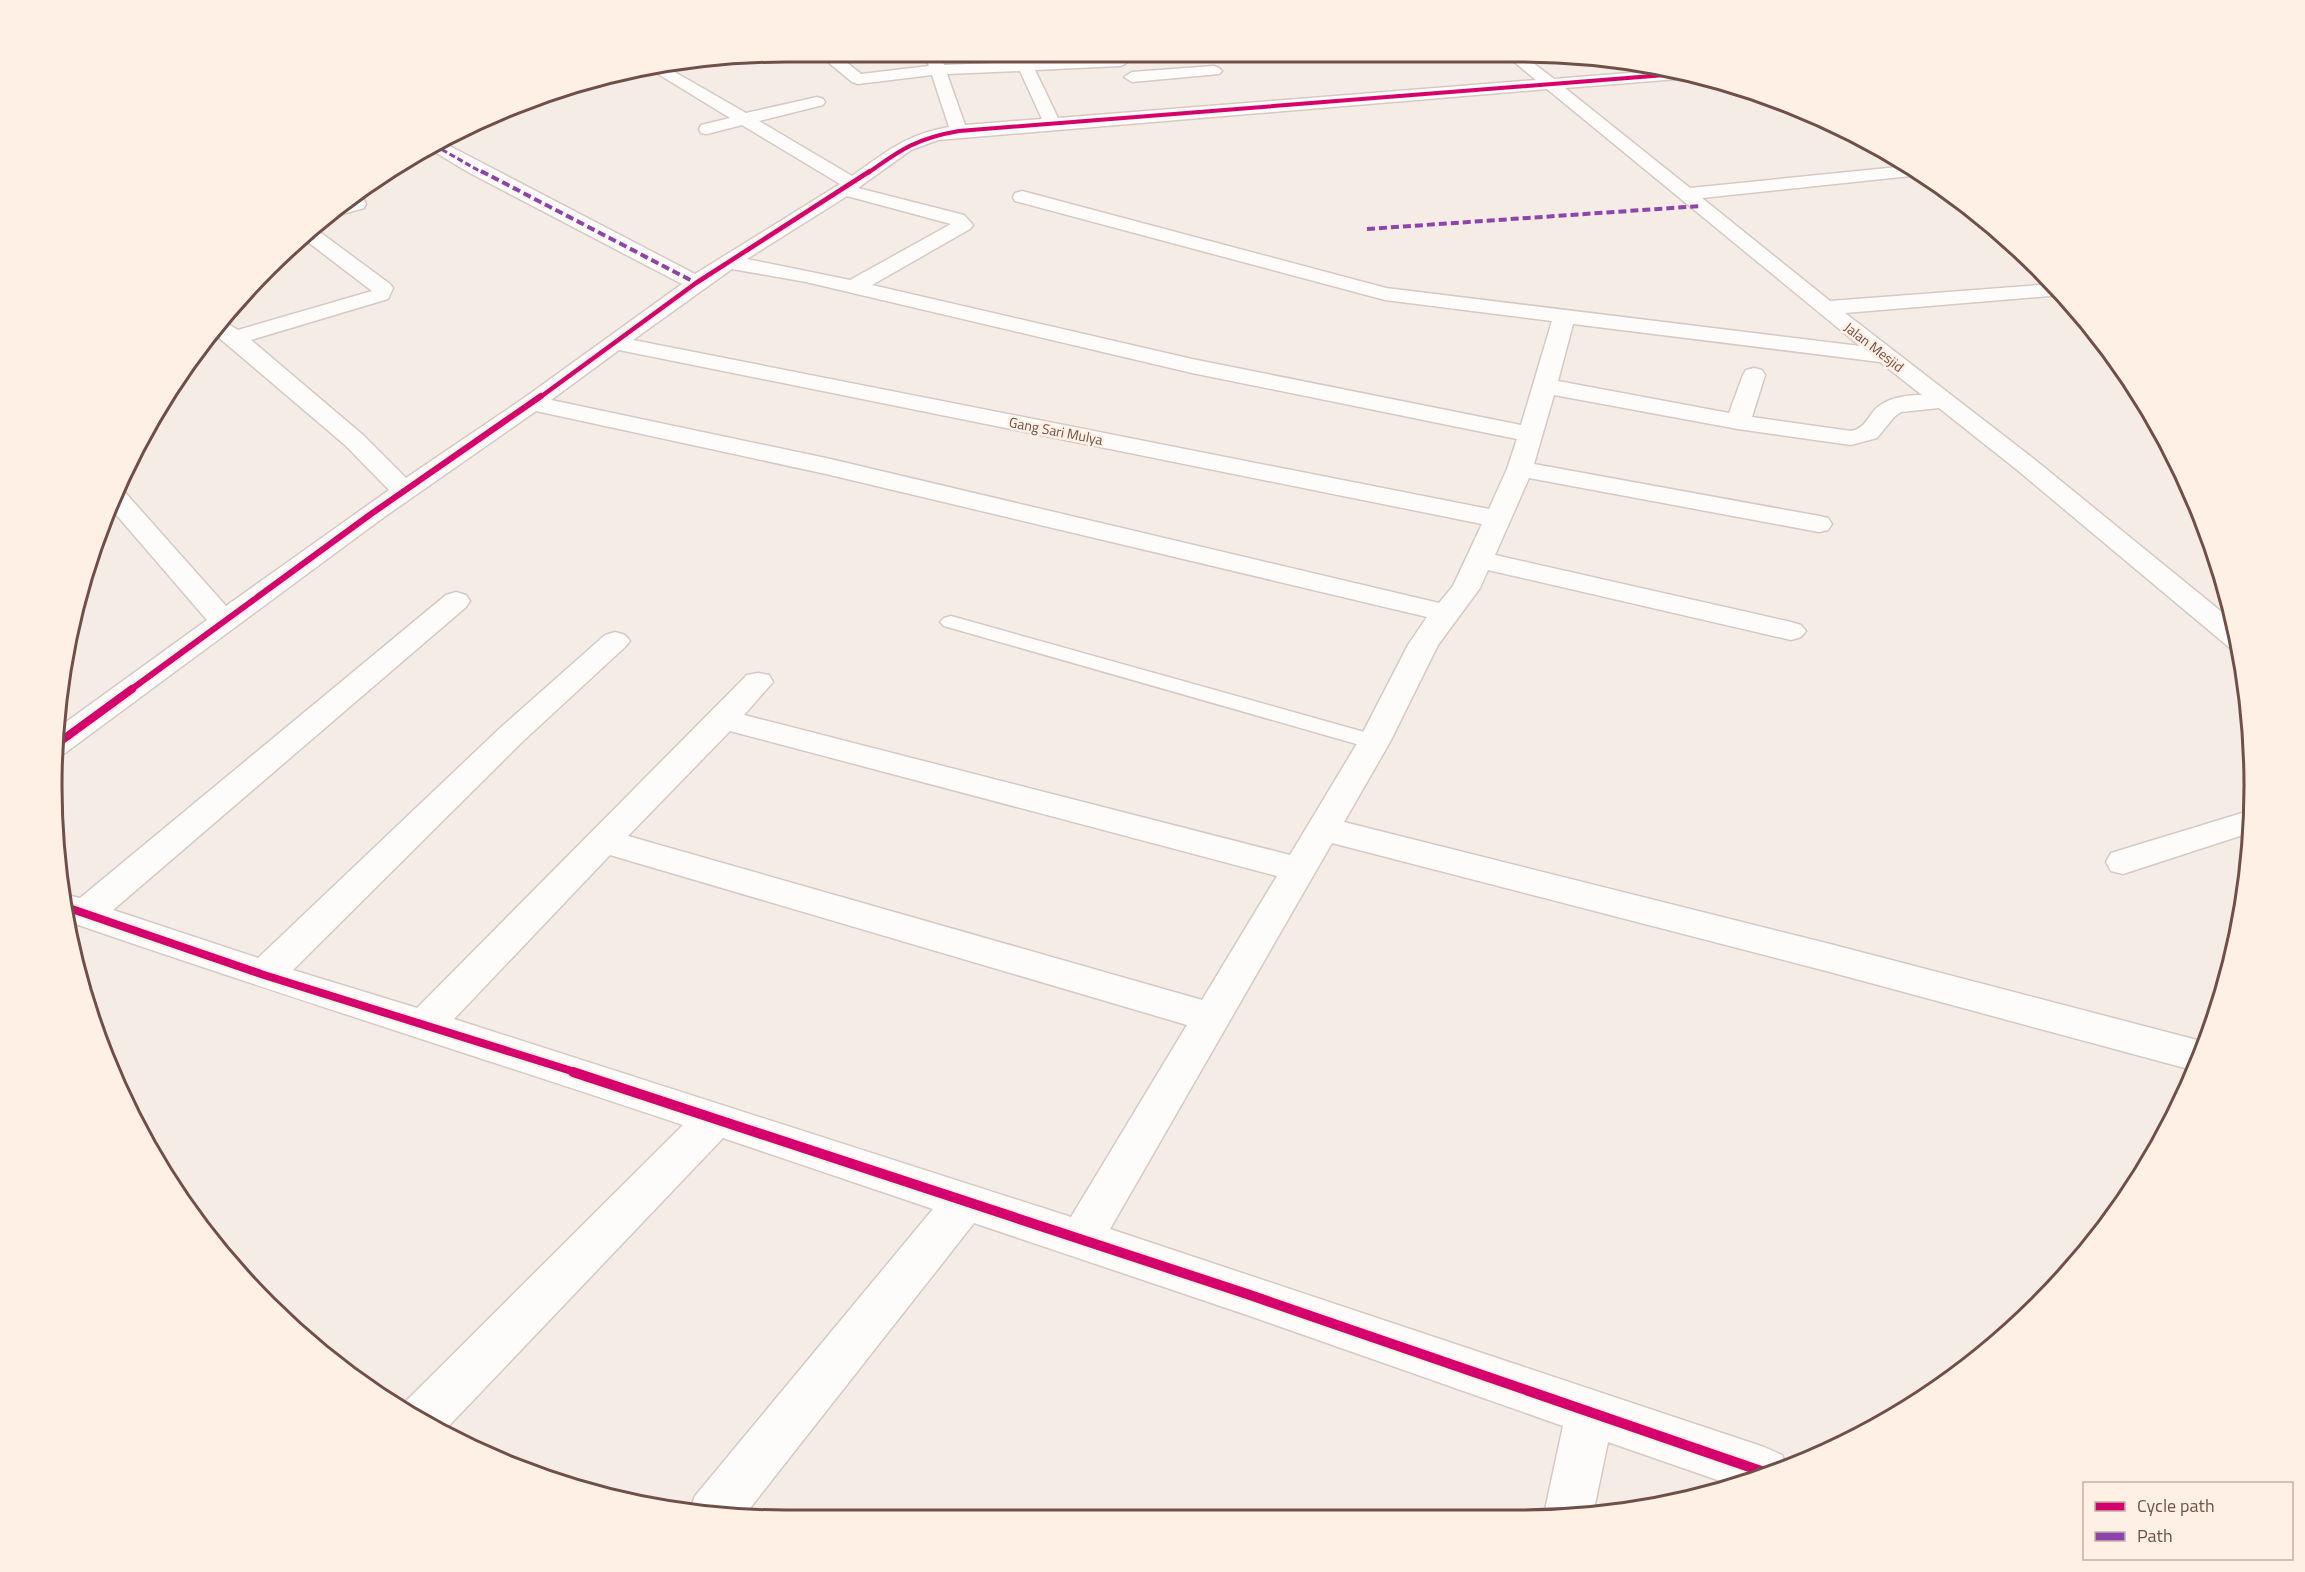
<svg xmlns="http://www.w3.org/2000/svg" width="2305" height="1572" viewBox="0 0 2305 1572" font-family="'Titillium Web',sans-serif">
<rect width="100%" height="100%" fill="#f5ece6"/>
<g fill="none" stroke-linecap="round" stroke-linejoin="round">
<g stroke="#d6c9c4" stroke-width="3">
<path id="lane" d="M951 616 1382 737 1386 742 1382 747 1374 749 944 626 940 622 944 618Z"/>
</g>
<g stroke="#d6c9c4" stroke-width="3">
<g id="street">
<path d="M822 51H833L861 74 929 66 923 51H939L944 65 1016 62 1011 51H1027L1031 61 1125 58 1128 61 1125 64 1120 66 1035 70 1058 118 1536 80 1501 51H1518L1554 79 1678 69 1697 74 1690 78 1565 88 1690 188 1908 166 1920 175 1702 198 1830 301 2053 284 2062 295 1845 313 2034 459 2234 622 2241 651 2230 648 2016 469 1939 408 1901 412 1894 417 1877 438 1851 445 1738 429 1554 395 1534 464 1819 516 1828 518 1832 524 1828 530 1819 532 1529 478 1495 555 1791 622 1801 625 1806 631 1801 637 1791 640 1488 570 1480 588 1438 645 1390 742 1344 822 1830 944 2201 1041 2205 1043 2196 1071 1830 972 1332 843 1110 1229 1764 1447 1782 1455 1786 1465 1729 1484 1608 1442 1593 1514 1543 1519 1563 1426 1247 1315 974 1223 743 1517 689 1511 695 1496 933 1209 723 1138 443 1432 401 1410 404 1403 683 1125C477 1056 269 991 64 920L62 894 80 898 446 595 456 592 466 595 470 601 466 607 113 910 258 958 499 729 605 635 615 632 625 635 630 641 625 647 521 743 293 970 417 1008 747 675 758 673 769 675 773 682 744 715 1290 855 1358 742 1408 645 1427 617 826 474 536 411 380 520 65 753 53 756 55 730 207 620 107 504 116 487 122 489 226 606 389 490 345 445 211 331 220 319 238 330 372 291 304 239 317 230 390 284 393 288 388 299 251 340 363 435 406 478 524 398 682 284 468 172 428 148 440 141 695 274 840 184 742 125 707 134 701 133 699 129 701 125 730 118 650 69 666 67 746 113 817 97 823 99 825 102 823 105 759 121 852 176C886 152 907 134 949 127L932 75 858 84 852 82 822 57 819 54ZM1020 71 1042 119 965 125 947 74ZM1547 89 1860 346 1386 288 1022 191 1015 193 1013 197 1015 201 1385 300 1552 321 1521 425 1192 359 872 285 970 229 973 225 964 215 858 188 911 150 938 140ZM847 196 951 224 850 280 747 259ZM732 269 806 282 1192 373 1517 439 1507 469 1489 509 633 340ZM1573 324 1880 362 1922 395C1908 395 1891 397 1879 406 1868 414 1867 428 1851 431L1752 417 1765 375 1762 370 1754 368 1746 370 1743 375 1729 413 1558 381ZM619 350 1482 524 1453 586 1439 603 826 458 551 400ZM730 731 1277 876 1202 1000 628 836ZM610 855 1187 1025 1071 1217 454 1019Z"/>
<path d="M1214 66 1219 68 1222 71 1219 74 1132 82 1124 77 1132 72Z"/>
<path d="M357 198 364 200 366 204 364 208 339 215 334 213 348 201Z"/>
<path d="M2252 810 2249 833 2123 874 2111 871 2106 862 2111 853Z"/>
</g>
</g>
<use href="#lane" fill="#fefcfb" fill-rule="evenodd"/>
<use href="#street" fill="#fefcfb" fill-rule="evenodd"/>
<path stroke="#8e44ad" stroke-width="3" stroke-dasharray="6 3" stroke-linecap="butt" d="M434 145 483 173"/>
<g stroke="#8e44ad" stroke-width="4" stroke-dasharray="8 4" stroke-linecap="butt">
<path d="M481 171 696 283"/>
<path d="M1367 229 1701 206"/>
</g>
<g stroke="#fef0e5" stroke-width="5">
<path id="cycleway-far4" d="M868 173C901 149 918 138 959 131L1690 73"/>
</g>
<g stroke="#fef0e5" stroke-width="7">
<path id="cycleway-far3" d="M539 398 696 283 870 171"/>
</g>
<g stroke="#fef0e5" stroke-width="9">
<path id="cycleway-far2" d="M129 691 371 514 541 396"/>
</g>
<g stroke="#fef0e5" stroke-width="12">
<g id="cycleway-far1">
<path d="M54 746 132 689"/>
<path d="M63 906 264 975 578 1073"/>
</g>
</g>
<g stroke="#fef0e5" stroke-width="14">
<path id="cycleway" d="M573 1072 1247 1294 1764 1472"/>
</g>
<use href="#cycleway-far4" stroke="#d6006c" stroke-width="4"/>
<use href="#cycleway-far3" stroke="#d6006c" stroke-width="4.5"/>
<use href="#cycleway-far2" stroke="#d6006c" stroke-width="6"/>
<use href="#cycleway-far1" stroke="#d6006c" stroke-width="8"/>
<use href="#cycleway" stroke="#d6006c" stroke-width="10"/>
</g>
<g text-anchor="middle" stroke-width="5" stroke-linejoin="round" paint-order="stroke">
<g font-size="14" fill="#704f48" stroke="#fef0e5">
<text transform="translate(1874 347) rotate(38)" y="5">Jalan Mesjid</text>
<text transform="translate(1056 431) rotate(11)" y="5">Gang Sari Mulya</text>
</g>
</g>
<path d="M0 0H2305V1572H0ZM786 62H1520A724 724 0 0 1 2244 786V786A724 724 0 0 1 1520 1510H786A724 724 0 0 1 62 786V786A724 724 0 0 1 786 62Z" fill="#fef0e5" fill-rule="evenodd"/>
<path fill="none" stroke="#704f48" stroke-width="3" d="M786 62H1520A724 724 0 0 1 2244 786V786A724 724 0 0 1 1520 1510H786A724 724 0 0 1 62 786V786A724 724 0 0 1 786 62Z"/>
<rect x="2083" y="1482" width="210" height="78" fill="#fef0e5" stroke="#c5b0a6" stroke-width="1.5"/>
<rect x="2095" y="1502" width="30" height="9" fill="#d6006c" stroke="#c5b0a6" stroke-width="1.5"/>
<text x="2137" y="1512" font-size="18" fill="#704f48">Cycle path</text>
<rect x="2095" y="1532" width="30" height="9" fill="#8e44ad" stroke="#c5b0a6" stroke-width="1.5"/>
<text x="2137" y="1542" font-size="18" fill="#704f48">Path</text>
</svg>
